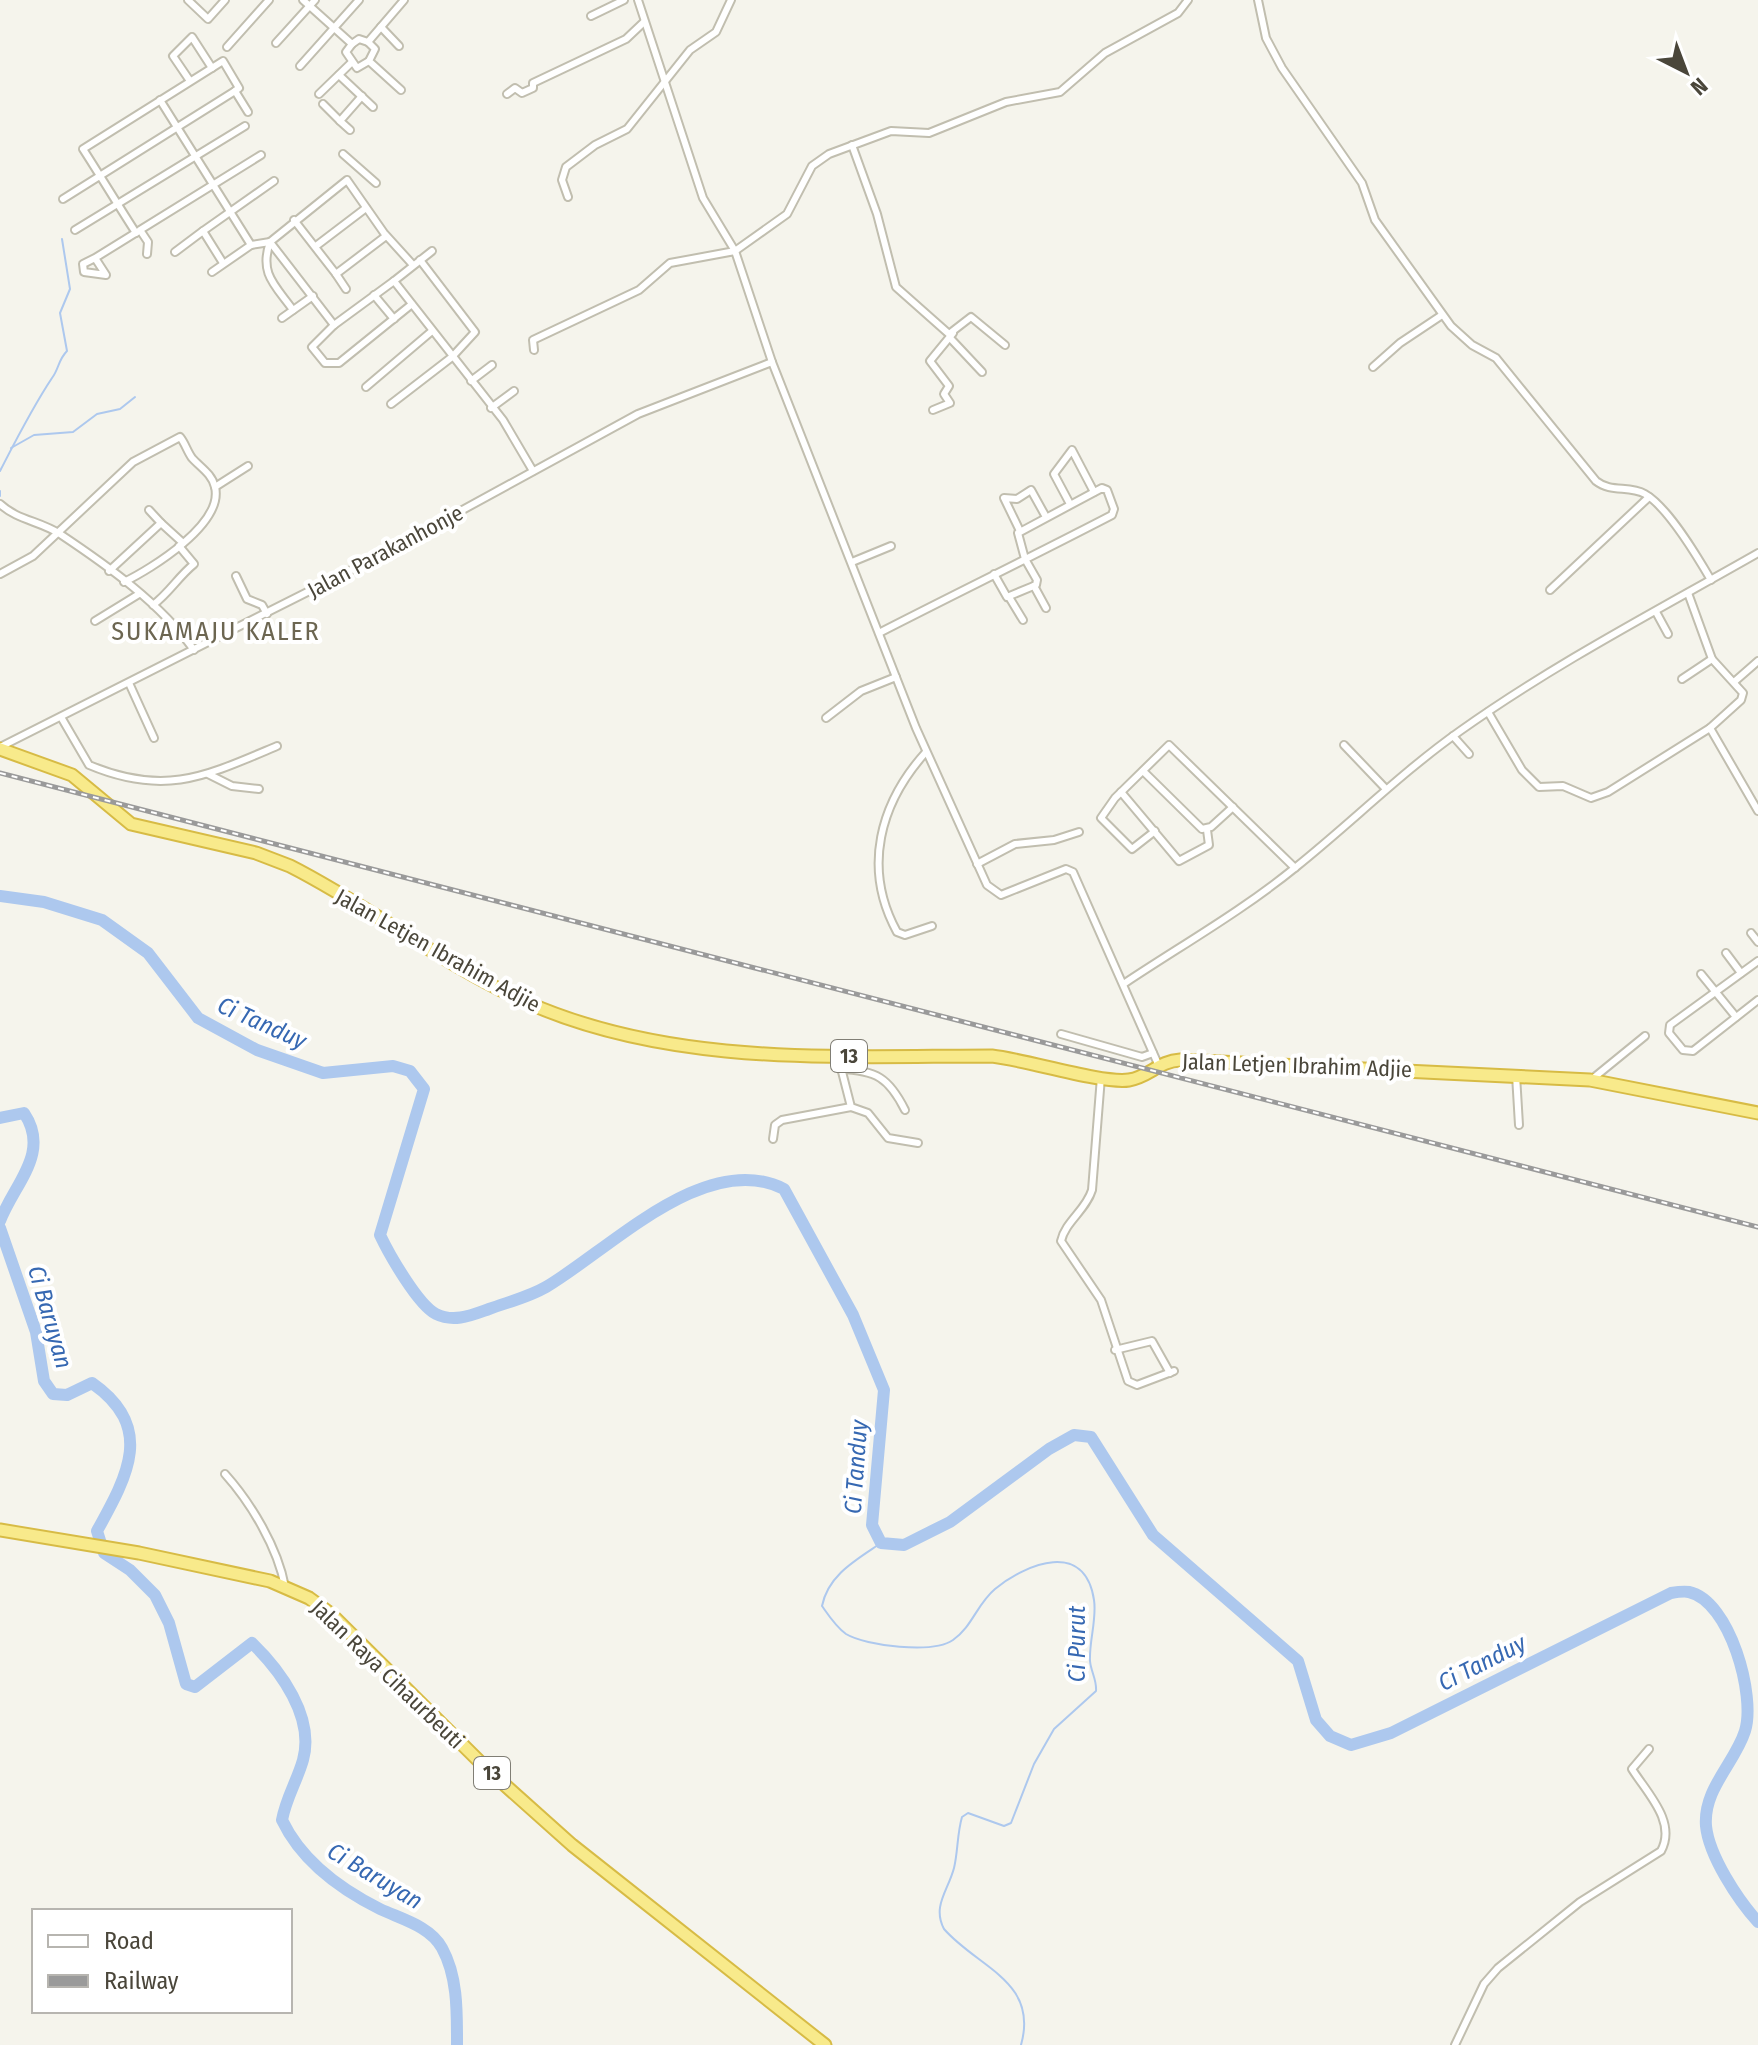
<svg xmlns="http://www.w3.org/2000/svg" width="1758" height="2045" viewBox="0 0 1758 2045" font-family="'Fira Sans Condensed',sans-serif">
<rect width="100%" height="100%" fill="#f5f4ec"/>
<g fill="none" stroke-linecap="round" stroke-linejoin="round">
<g stroke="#adc8ee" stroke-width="2">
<path d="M11 448 34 435 73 432 97 414 120 409 135 397"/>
<path d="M0 471C16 440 32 408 52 378 59 369 58 360 67 351L60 313 70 289 62 239"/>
<path d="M0 491V496"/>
<path d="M881 1543C856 1560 828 1575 822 1606 829 1616 836 1627 846 1634 866 1646 933 1654 953 1640 972 1627 977 1604 995 1589 1027 1563 1085 1540 1094 1600 1097 1619 1089 1641 1090 1661 1091 1672 1097 1680 1096 1691L1054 1729 1034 1764 1011 1823 1004 1826 968 1813 962 1817C957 1834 958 1852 954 1868 948 1891 932 1906 944 1929 978 1968 1039 1981 1021 2045"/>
</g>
<g stroke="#adc8ee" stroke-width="12">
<path d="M0 896 44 902 102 920 148 953 198 1018 257 1050 323 1073 393 1066 410 1071 424 1089 380 1235C389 1254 418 1305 436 1314 454 1323 472 1315 489 1309 508 1302 529 1297 546 1287 609 1250 706 1149 784 1189L853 1315 884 1390 872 1525 881 1543 904 1545 950 1522 1049 1449 1074 1435 1091 1437 1153 1535 1298 1661 1316 1720 1330 1736 1351 1745 1391 1733 1671 1593C1677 1592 1684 1591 1689 1592 1730 1601 1756 1696 1745 1731 1735 1763 1703 1789 1706 1826 1709 1856 1738 1900 1758 1922"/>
<path d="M0 1118 24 1113C51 1153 14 1184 0 1221"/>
<path d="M0 1228 36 1332 44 1381 53 1394 67 1395 92 1383C155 1427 128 1475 97 1531L104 1553 130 1570 155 1595 169 1623 186 1684 195 1687 252 1643C280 1670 315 1717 303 1760 297 1781 286 1798 282 1820 301 1860 340 1889 380 1909 401 1919 430 1926 442 1948 458 1977 457 2013 457 2045"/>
</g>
<g stroke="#c1beaf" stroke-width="10">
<g id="minor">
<path d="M188 0 208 19 225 0"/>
<path d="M303 0 352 44 359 39 368 42 404 0"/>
<path d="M638 0 703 198 735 251 772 362 916 728 987 885 1001 895 1066 869 1073 872 1158 1064"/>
<path d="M1258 0 1266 38 1282 68 1362 183 1375 220 1451 326 1472 345 1496 358 1596 481C1611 493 1629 485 1645 494 1668 507 1697 556 1711 580"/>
<path d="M591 16 624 0"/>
<path d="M381 27 399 46"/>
<path d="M368 42 375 49 369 61 401 90"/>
<path d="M276 43 315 0"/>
<path d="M352 44 346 52 357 68 369 61"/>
<path d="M227 47 269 0"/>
<path d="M300 66 359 0"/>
<path d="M339 75 373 107"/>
<path d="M190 81 173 56 192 37 212 68"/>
<path d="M235 91 248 112"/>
<path d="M319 94 351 63"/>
<path d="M507 94 515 88 522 93 533 88V83L626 39 644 22"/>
<path d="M160 100 251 245 270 242 334 325"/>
<path d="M323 104 340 121"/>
<path d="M350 130 340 121 362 96"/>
<path d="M852 145 877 214 896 287 949 334 971 317 1005 345"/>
<path d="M343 154 376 183"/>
<path d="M568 197 562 180 566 167 595 145 627 129 690 50 716 32 731 0"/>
<path d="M63 199C120 163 177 127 235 91L239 88 223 61 83 149C101 177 118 205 136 233"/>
<path d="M294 220 336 274 386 236"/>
<path d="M75 230 245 126"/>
<path d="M203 231 274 181"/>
<path d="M316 246 366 208"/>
<path d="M175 252 203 231 223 263"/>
<path d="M147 254 148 242 140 230 261 155"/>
<path d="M95 258 83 264 84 272 106 275 95 258 137 232"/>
<path d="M212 272 251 245"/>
<path d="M336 274 346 289"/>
<path d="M394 281 432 251"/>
<path d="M374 295 394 319"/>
<path d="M412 304 339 363H325L312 347 334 325 394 281 503 420 533 471"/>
<path d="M293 310C275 285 259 274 270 242L347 180 384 233 413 265"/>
<path d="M282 318 313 296"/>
<path d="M951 339 982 372"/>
<path d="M534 350 533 340 639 290 670 263 735 251 787 214 812 166 829 154 891 131 929 133 1006 102 1060 92 1105 53 1178 13 1188 0"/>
<path d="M1373 367 1400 343 1442 315"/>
<path d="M471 381 492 365"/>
<path d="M366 387 432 331"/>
<path d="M391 404 452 357 475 332 420 260"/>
<path d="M491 408 514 391"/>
<path d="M933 410 950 403 944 394 949 386 930 361 953 333"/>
<path d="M215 487 248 466"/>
<path d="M0 504C17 520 40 521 60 534 108 566 160 603 194 650"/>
<path d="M1070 504 1054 474 1072 450 1094 492"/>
<path d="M161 523 183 543"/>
<path d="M1020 531 1004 498 1017 499 1031 490 1046 517"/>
<path d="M852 562 891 546"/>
<path d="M109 571 161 523 149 510"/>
<path d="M0 574 33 556 133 462 180 437C185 443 187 451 192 458 200 467 212 474 215 487 224 524 151 569 124 582"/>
<path d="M236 576 247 599 262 605 267 614"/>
<path d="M1034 586 1046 608"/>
<path d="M1550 590 1649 497"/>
<path d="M1688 593 1712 659 1743 693 1741 700 1710 728 1758 811"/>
<path d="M1009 597 1023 620"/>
<path d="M153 605C170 592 178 577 194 564L179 546"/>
<path d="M1656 612 1668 634"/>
<path d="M95 621 139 594"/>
<path d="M879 633C957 593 1035 555 1112 515L1114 509 1107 490 1102 488 1018 533 1025 559 1037 580 1036 585 1007 597 994 574"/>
<path d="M1682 679 1712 659"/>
<path d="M1734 682 1758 661"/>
<path d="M129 683 154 738"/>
<path d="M1488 712 1522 770 1539 787 1563 786 1591 798 1608 792 1710 728"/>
<path d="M61 717 89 765C165 797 206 776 277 746"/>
<path d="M826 718 861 691 896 677"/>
<path d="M1453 736 1469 754"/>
<path d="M1344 745 1385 788"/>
<path d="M0 747 371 560 638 414 772 362"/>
<path d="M926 752C880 803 862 868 897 932L905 935 932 926"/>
<path d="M1143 771 1202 829 1211 827 1233 807"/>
<path d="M208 774 232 786 259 789"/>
<path d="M1121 792 1179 861 1209 845 1207 830"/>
<path d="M1155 831 1132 849 1101 818 1115 798 1169 745 1295 868"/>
<path d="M977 864 1015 844 1054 840 1079 832"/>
<path d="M1751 933 1758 942"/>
<path d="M1726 953 1741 973"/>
<path d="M1758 961 1670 1025 1669 1033 1683 1050 1693 1051 1758 1000"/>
<path d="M1701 974 1736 1017"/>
<path d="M1125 983C1182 945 1242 911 1296 867 1351 823 1402 772 1460 731 1554 664 1658 610 1758 553"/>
<path d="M1061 1034 1142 1057 1153 1053"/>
<path d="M838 1056 851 1107 868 1113 888 1138 918 1143"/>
<path d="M840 1069C876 1070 889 1078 905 1110"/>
<path d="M1516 1075 1519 1125"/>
<path d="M1101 1077 1092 1190C1086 1210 1065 1222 1061 1241L1101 1300 1128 1381 1137 1385 1174 1371"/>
<path d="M1591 1080 1645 1036"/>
<path d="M773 1139 775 1125 782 1120 851 1107"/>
<path d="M1115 1350 1152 1341 1170 1373"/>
<path d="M225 1474C251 1503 278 1548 285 1587"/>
<path d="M1455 2045 1484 1984 1498 1968 1580 1902 1661 1851C1677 1822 1647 1793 1632 1769L1649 1749"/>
</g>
</g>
<g stroke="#d7bb45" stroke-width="15">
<g id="trunk">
<path d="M0 749 72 775 131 824 256 853 290 866C371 907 443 965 526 1002 672 1067 837 1056 992 1056 1027 1060 1102 1084 1129 1080 1149 1077 1159 1061 1180 1060L1590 1080 1758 1113"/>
<path d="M0 1530 139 1553 270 1581 309 1598 331 1614 487 1769 572 1845 825 2045"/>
</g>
</g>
<use href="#minor" stroke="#fff" stroke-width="6"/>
<use href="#trunk" stroke="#f8ea8b" stroke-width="11"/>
<g stroke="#9a9a9a" stroke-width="5">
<path id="rail" d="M0 773 1758 1227"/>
</g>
<use href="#rail" stroke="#fff" stroke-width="2" stroke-dasharray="6" stroke-linecap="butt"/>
</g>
<g text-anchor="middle" stroke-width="8" stroke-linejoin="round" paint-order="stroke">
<g fill="#fff" stroke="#807e75" stroke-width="2">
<rect x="831" y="1040" width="36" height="32" rx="6"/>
<rect x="474" y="1757" width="36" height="32" rx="6"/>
</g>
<g font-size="20" font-weight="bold" fill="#4a463a">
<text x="849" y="1063">13</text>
<text x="492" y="1780">13</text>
</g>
<g font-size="22" fill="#4a463a" stroke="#fff">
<text transform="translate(385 551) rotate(-28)" y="8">Jalan Parakanhonje</text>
<text transform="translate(438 950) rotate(29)" y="8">Jalan Letjen Ibrahim Adjie</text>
<text transform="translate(1297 1065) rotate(2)" y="8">Jalan Letjen Ibrahim Adjie</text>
<text transform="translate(388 1674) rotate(44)" y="8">Jalan Raya Cihaurbeuti</text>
</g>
<g font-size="24" font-style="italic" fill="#3668b2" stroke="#fff">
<text transform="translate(262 1023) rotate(24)" y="8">Ci Tanduy</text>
<text transform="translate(50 1317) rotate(74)" y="8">Ci Baruyan</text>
<text transform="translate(856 1467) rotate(-86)" y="8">Ci Tanduy</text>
<text transform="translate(1077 1644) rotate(-90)" y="8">Ci Purut</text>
<text transform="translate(1482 1663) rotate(-27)" y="8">Ci Tanduy</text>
<text transform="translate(375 1876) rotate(31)" y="8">Ci Baruyan</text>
</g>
<g font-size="26" letter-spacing="2" fill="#6c6651" stroke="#fff">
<text x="216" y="640">SUKAMAJU KALER</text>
</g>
</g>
<rect x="32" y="1909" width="260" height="104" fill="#ffffff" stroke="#b7b5b0" stroke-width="2"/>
<rect x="48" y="1935" width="40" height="12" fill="#ffffff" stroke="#b7b5b0" stroke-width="2"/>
<text x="104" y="1949" font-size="24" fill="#4a463a">Road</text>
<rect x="48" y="1975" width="40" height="12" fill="#9a9a9a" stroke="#b7b5b0" stroke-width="2"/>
<text x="104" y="1989" font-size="24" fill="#4a463a">Railway</text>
<g transform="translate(1686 72) rotate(138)" stroke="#ffffff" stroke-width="6" paint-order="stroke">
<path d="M0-6L14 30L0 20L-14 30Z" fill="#4a463a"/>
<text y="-12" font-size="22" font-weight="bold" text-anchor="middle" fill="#4a463a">N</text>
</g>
</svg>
